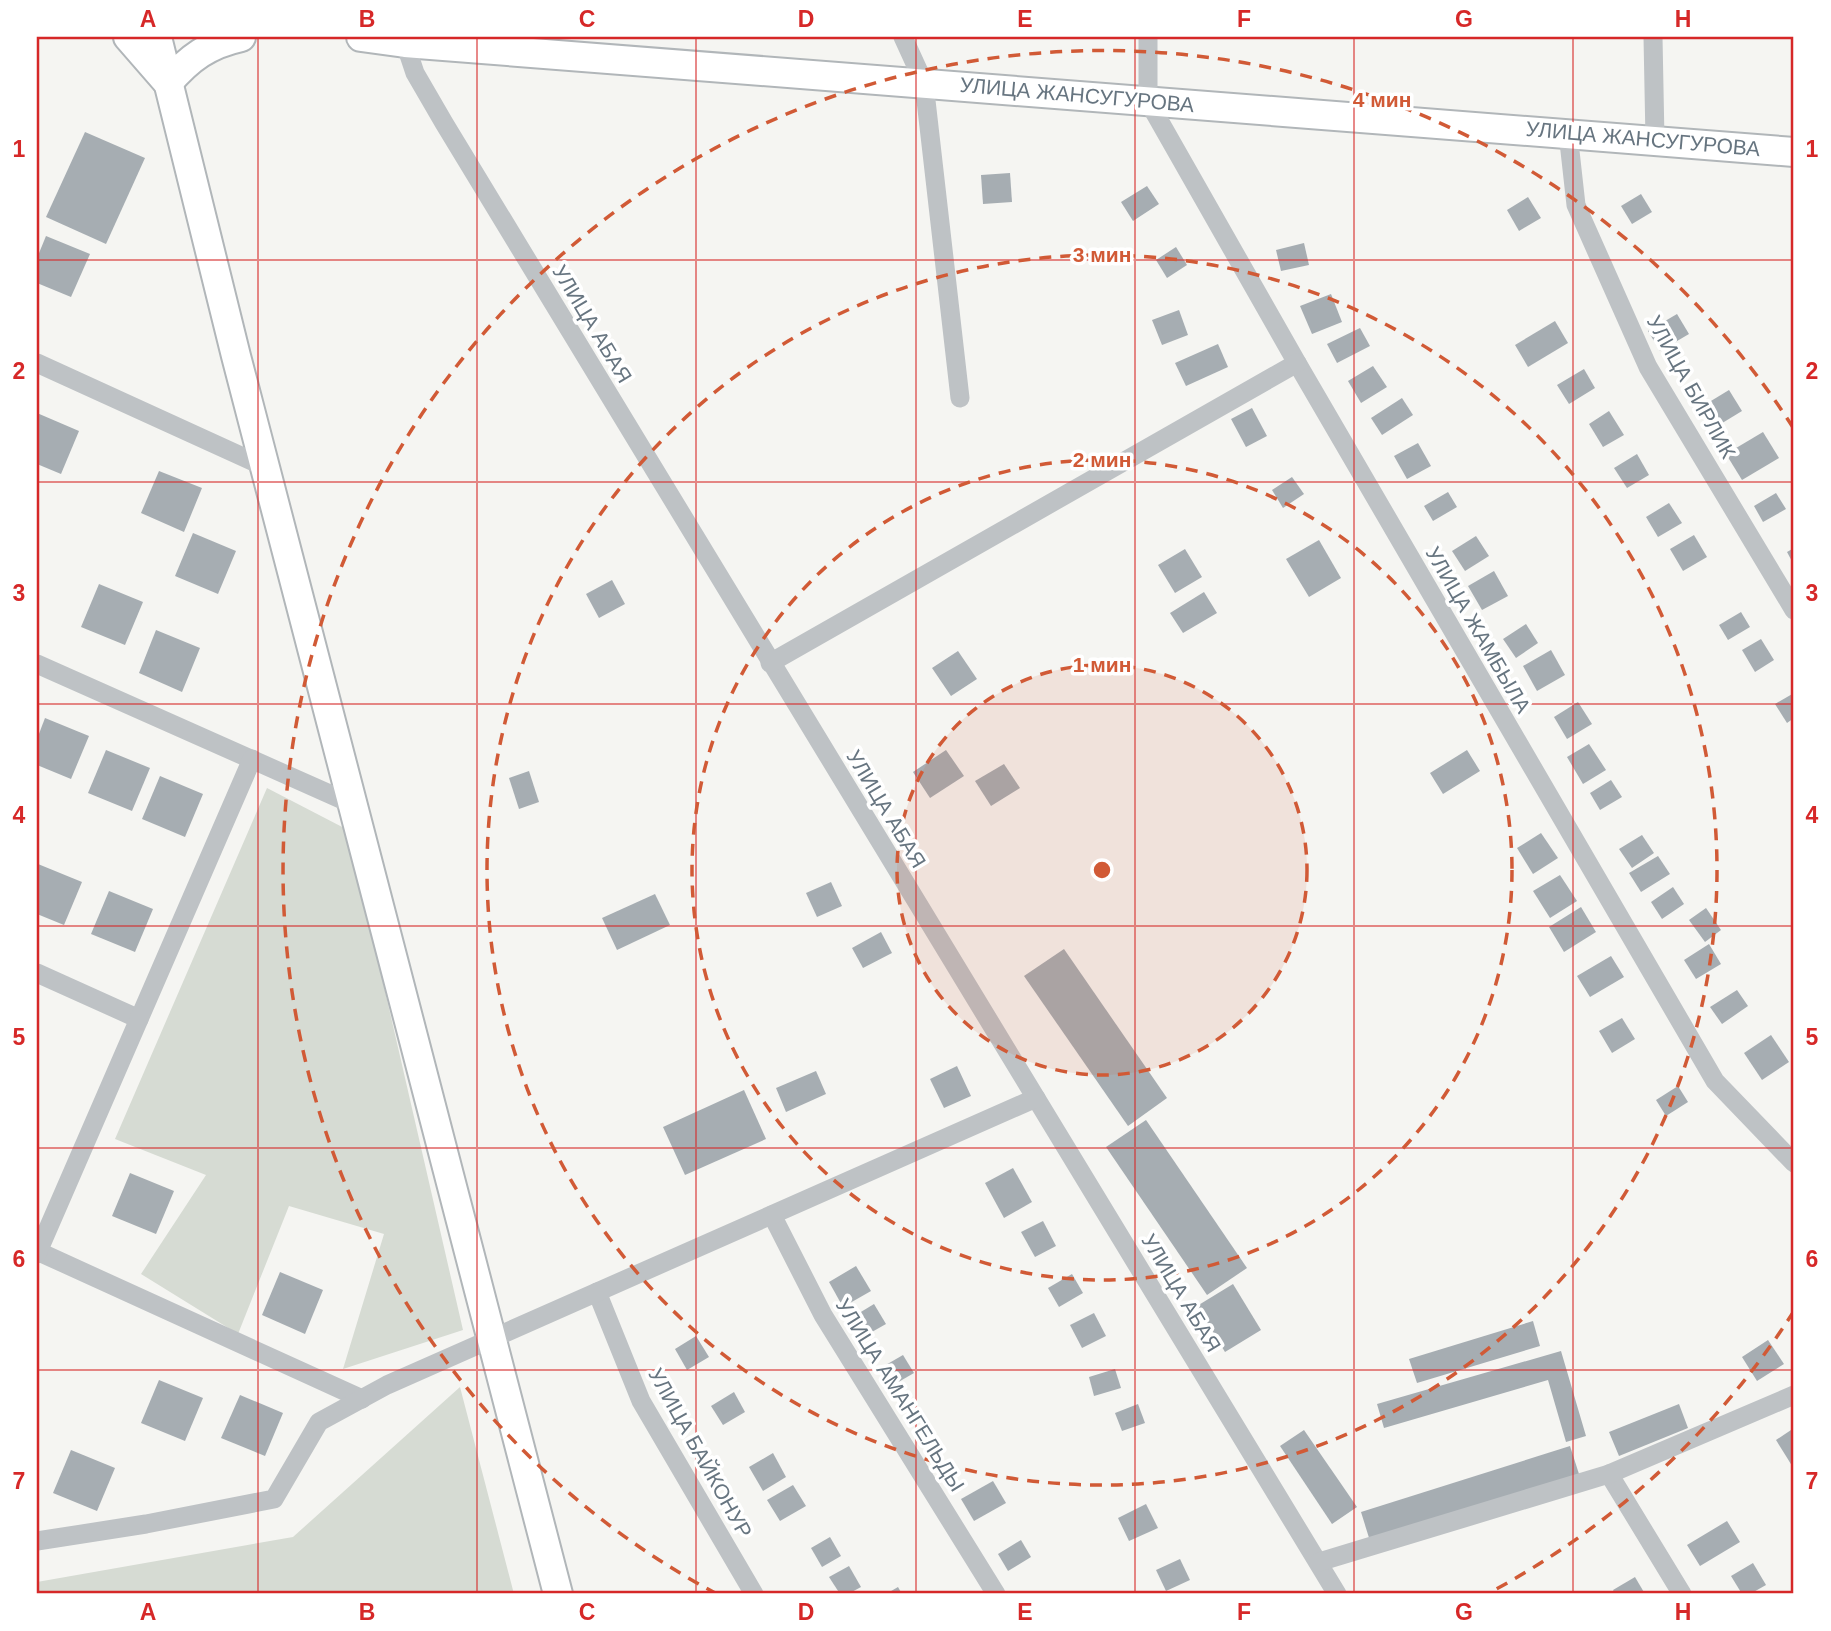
<svg xmlns="http://www.w3.org/2000/svg" width="1831" height="1631" viewBox="0 0 1831 1631" font-family="Helvetica,sans-serif">
<rect width="100%" height="100%" fill="#f5f5f2"/>
<g fill="#d6dbd3">
<path d="M267 788 348 830 463 1330 343 1369 384 1234 289 1206 238 1334 141 1274 206 1175 115 1139Z"/>
<path d="M460 1387 514 1594H37V1582L293 1537Z"/>
</g>
<g fill="#a6adb2">
<path d="M85 132 145 158 106 244 46 217Z"/>
<path d="M1010 173 1012 202 983 204 981 175Z"/>
<path d="M1147 186 1159 204 1133 221 1121 202Z"/>
<path d="M1641 194 1652 212 1632 224 1621 206Z"/>
<path d="M1528 197 1541 218 1519 231 1507 210Z"/>
<path d="M46 236 90 254 71 297 37 283V258Z"/>
<path d="M1304 243 1309 265 1281 271 1276 250Z"/>
<path d="M1176 247 1187 265 1167 278 1156 260Z"/>
<path d="M1331 294 1342 322 1312 334 1300 306Z"/>
<path d="M1179 310 1188 335 1162 345 1152 320Z"/>
<path d="M1677 314 1689 334 1660 351 1648 331Z"/>
<path d="M1555 321 1568 343 1528 367 1515 345Z"/>
<path d="M1360 328 1370 346 1337 363 1327 344Z"/>
<path d="M1218 344 1228 367 1186 386 1175 363Z"/>
<path d="M1373 366 1387 387 1361 403 1348 381Z"/>
<path d="M1584 369 1595 388 1569 404 1557 385Z"/>
<path d="M1729 390 1742 411 1719 425 1706 404Z"/>
<path d="M1402 398 1413 415 1382 435 1371 418Z"/>
<path d="M1252 408 1267 436 1246 447 1231 419Z"/>
<path d="M1609 411 1624 435 1603 447 1589 424Z"/>
<path d="M37 413 79 431 61 474 37 464Z"/>
<path d="M1763 432 1779 458 1742 480 1726 454Z"/>
<path d="M1418 443 1431 466 1407 479 1394 456Z"/>
<path d="M1637 454 1649 475 1627 488 1614 468Z"/>
<path d="M159 471 202 488 184 532 141 513Z"/>
<path d="M1292 477 1304 494 1283 508 1272 490Z"/>
<path d="M1448 492 1457 507 1433 521 1424 506Z"/>
<path d="M1776 493 1786 509 1763 522 1754 506Z"/>
<path d="M1669 503 1682 523 1658 537 1646 517Z"/>
<path d="M193 533 236 551 218 594 175 576Z"/>
<path d="M1694 535 1707 557 1683 571 1670 549Z"/>
<path d="M1476 536 1489 556 1465 571 1452 551Z"/>
<path d="M1319 540 1341 578 1309 597 1286 559Z"/>
<path d="M1794 548V565L1787 552Z"/>
<path d="M1185 549 1202 577 1175 593 1158 565Z"/>
<path d="M1494 571 1508 596 1482 610 1468 586Z"/>
<path d="M612 580 625 604 599 618 586 594Z"/>
<path d="M99 584 143 602 125 645 81 627Z"/>
<path d="M1204 592 1217 613 1183 633 1170 613Z"/>
<path d="M1741 612 1750 627 1728 640 1719 625Z"/>
<path d="M1526 624 1538 643 1516 658 1503 639Z"/>
<path d="M156 630 200 648 182 692 139 673Z"/>
<path d="M1761 639 1774 660 1755 672 1742 650Z"/>
<path d="M1551 650 1565 675 1537 691 1523 666Z"/>
<path d="M958 651 977 679 951 696 932 668Z"/>
<path d="M1794 693V718L1787 723 1775 704Z"/>
<path d="M1578 702 1592 724 1567 739 1554 717Z"/>
<path d="M45 718 89 736 71 779 37 765V739Z"/>
<path d="M1589 744 1606 770 1583 784 1567 757Z"/>
<path d="M106 750 150 768 132 811 88 793Z"/>
<path d="M946 750 964 776 930 798 913 772Z"/>
<path d="M1467 750 1480 771 1443 794 1430 773Z"/>
<path d="M1004 764 1020 788 991 806 975 781Z"/>
<path d="M529 771 539 802 519 809 509 778Z"/>
<path d="M160 776 203 794 185 837 142 819Z"/>
<path d="M1611 780 1622 797 1600 810 1590 793Z"/>
<path d="M1541 833 1558 858 1533 874 1517 848Z"/>
<path d="M1642 835 1654 853 1632 868 1619 849Z"/>
<path d="M1658 856 1670 874 1641 892 1629 873Z"/>
<path d="M38 864 82 882 64 925 37 914Z"/>
<path d="M1560 875 1577 901 1550 918 1533 891Z"/>
<path d="M831 882 842 906 817 917 806 893Z"/>
<path d="M1673 887 1684 904 1662 919 1651 902Z"/>
<path d="M109 891 153 909 135 952 91 934Z"/>
<path d="M655 894 670 925 617 950 602 918Z"/>
<path d="M1581 907 1596 932 1564 952 1549 927Z"/>
<path d="M1706 908 1721 930 1705 942 1689 920Z"/>
<path d="M881 932 892 953 863 968 852 948Z"/>
<path d="M1709 944 1721 964 1696 979 1684 960Z"/>
<path d="M1064 949 1167 1098 1128 1126 1024 976Z"/>
<path d="M1611 956 1624 977 1590 997 1577 976Z"/>
<path d="M1737 990 1748 1006 1722 1024 1710 1007Z"/>
<path d="M1622 1018 1635 1039 1612 1053 1599 1031Z"/>
<path d="M1771 1035 1789 1062 1762 1080 1744 1053Z"/>
<path d="M957 1066 971 1096 944 1108 930 1079Z"/>
<path d="M816 1071 826 1094 786 1112 776 1088Z"/>
<path d="M1678 1086 1688 1102 1666 1116 1656 1100Z"/>
<path d="M744 1090 766 1139 685 1175 663 1127Z"/>
<path d="M1146 1120 1247 1268 1207 1295 1106 1147Z"/>
<path d="M1013 1168 1032 1202 1004 1218 985 1183Z"/>
<path d="M130 1173 174 1191 156 1234 112 1216Z"/>
<path d="M1043 1221 1056 1246 1035 1257 1021 1232Z"/>
<path d="M856 1266 871 1291 843 1307 829 1282Z"/>
<path d="M280 1272 323 1290 305 1334 262 1315Z"/>
<path d="M1072 1274 1083 1293 1059 1307 1048 1288Z"/>
<path d="M1233 1284 1261 1330 1225 1352 1197 1306Z"/>
<path d="M874 1304 886 1324 863 1337 851 1318Z"/>
<path d="M1094 1313 1106 1336 1082 1348 1070 1325Z"/>
<path d="M1533 1321 1540 1346 1417 1383 1409 1359Z"/>
<path d="M696 1336 709 1357 687 1370 675 1349Z"/>
<path d="M1768 1340 1784 1364 1757 1381 1742 1357Z"/>
<path d="M1561 1351 1586 1436 1566 1442 1548 1380 1384 1428 1377 1404Z"/>
<path d="M903 1355 914 1373 895 1384 884 1366Z"/>
<path d="M1115 1369 1121 1388 1094 1396 1089 1377Z"/>
<path d="M159 1380 203 1398 185 1441 141 1423Z"/>
<path d="M734 1392 745 1412 723 1425 711 1406Z"/>
<path d="M240 1395 283 1413 265 1456 221 1438Z"/>
<path d="M1138 1404 1145 1423 1122 1431 1115 1413Z"/>
<path d="M1679 1404 1688 1428 1619 1456 1609 1432Z"/>
<path d="M1794 1428V1469L1776 1440Z"/>
<path d="M1304 1430 1357 1507 1332 1524 1280 1446Z"/>
<path d="M1570 1446 1579 1474 1370 1541 1361 1512Z"/>
<path d="M71 1450 115 1468 97 1511 53 1493Z"/>
<path d="M773 1453 786 1477 763 1491 749 1467Z"/>
<path d="M993 1481 1006 1503 974 1521 961 1499Z"/>
<path d="M793 1485 806 1506 780 1521 767 1500Z"/>
<path d="M1146 1504 1158 1528 1129 1541 1118 1518Z"/>
<path d="M1727 1521 1740 1542 1700 1566 1687 1545Z"/>
<path d="M830 1537 841 1556 822 1567 811 1548Z"/>
<path d="M1021 1540 1031 1557 1008 1571 998 1554Z"/>
<path d="M1180 1559 1190 1580 1166 1591 1156 1570Z"/>
<path d="M1753 1563 1766 1585 1750 1594H1742L1731 1576Z"/>
<path d="M849 1566 861 1587 848 1594H840L829 1577Z"/>
<path d="M1635 1577 1645 1594H1615L1613 1590Z"/>
<path d="M898 1587 902 1594H886Z"/>
</g>
<g fill="none" stroke-linecap="round" stroke-linejoin="round">
<g stroke="#b1b6b9" stroke-width="32">
<g id="secondary">
<path d="M128 37 168 83C189 58 209 44 241 37"/>
<path d="M157 37 236 356 558 1594"/>
<path d="M361 37 405 43 1794 152"/>
</g>
</g>
<g stroke="#bec2c5" stroke-width="19">
<path d="M903 37 924 83 960 398"/>
<path d="M1148 37V101L1297 363 1715 1081 1794 1163"/>
<path d="M1653 37 1655 140"/>
<path d="M405 43 415 73 444 123 1337 1594"/>
<path d="M1568 133 1576 205 1648 367 1794 610"/>
<path d="M37 363 265 467"/>
<path d="M770 663 1297 363"/>
<path d="M37 664 352 804"/>
<path d="M37 973 139 1019"/>
<path d="M772 1215 823 1315 996 1594"/>
<path d="M37 1251 362 1399"/>
<path d="M37 1254 252 759"/>
<path d="M597 1292 641 1401 754 1594"/>
<path d="M1609 1474 1682 1594"/>
<path d="M37 1541 146 1524 274 1499 319 1422 387 1385 1036 1098"/>
<path d="M1319 1562 1609 1474 1794 1395"/>
</g>
<use href="#secondary" stroke="#fff" stroke-width="28"/>
</g>
<path fill="none" stroke="#d62828" stroke-width="2" stroke-opacity="0.55" d="M258 37V1594M477 37V1594M696 37V1594M916 37V1594M1135 37V1594M1354 37V1594M1573 37V1594M37 260H1794M37 482H1794M37 704H1794M37 926H1794M37 1148H1794M37 1370H1794"/>
<circle cx="1102" cy="870" r="205" fill="#d15a36" fill-opacity=".12"/>
<g fill="none" stroke="#d15a36" stroke-width="3.5" stroke-dasharray="12 9">
<circle cx="1102" cy="870" r="205"/>
<circle cx="1102" cy="870" r="410"/>
<circle cx="1102" cy="870" r="615"/>
<path d="M1794 1311A820 820 0 0 1 1487 1594M717 1594A820 820 0 1 1 1794 429"/>
</g>
<g text-anchor="middle" stroke-width="7" stroke-linejoin="round" paint-order="stroke">
<g font-size="21" fill="#677580" stroke="#fff">
<text transform="translate(1077 95) rotate(5)" y="7">УЛИЦА ЖАНСУГУРОВА</text>
<text transform="translate(1643 139) rotate(5)" y="7">УЛИЦА ЖАНСУГУРОВА</text>
<text transform="translate(592 324) rotate(59)" y="7">УЛИЦА АБАЯ</text>
<text transform="translate(1691 387) rotate(61)" y="7">УЛИЦА БИРЛИК</text>
<text transform="translate(1478 630) rotate(60)" y="7">УЛИЦА ЖАМБЫЛА</text>
<text transform="translate(886 809) rotate(59)" y="7">УЛИЦА АБАЯ</text>
<text transform="translate(1181 1293) rotate(59)" y="7">УЛИЦА АБАЯ</text>
<text transform="translate(900 1395) rotate(58)" y="7">УЛИЦА АМАНГЕЛЬДЫ</text>
<text transform="translate(700 1453) rotate(61)" y="7">УЛИЦА БАЙКОНУР</text>
</g>
</g>
<circle cx="1102" cy="870" r="10" fill="#d15a36" stroke="#fff" stroke-width="3.5"/>
<g font-size="21" text-anchor="middle" font-weight="bold" fill="#d15a36" stroke="#fff" stroke-width="7" stroke-linejoin="round" paint-order="stroke">
<text x="1382" y="107">4 мин</text>
<text x="1102" y="262">3 мин</text>
<text x="1102" y="467">2 мин</text>
<text x="1102" y="672">1 мин</text>
</g>
<rect width="1831" height="1631" fill="none" stroke="#ffffff" stroke-width="77"/>
<rect x="38" y="38" width="1754" height="1554" fill="none" stroke="#d62828" stroke-width="2.5"/>
<g font-size="23" text-anchor="middle" font-weight="bold" fill="#d62828">
<text x="148" y="27">A</text>
<text x="367" y="27">B</text>
<text x="587" y="27">C</text>
<text x="806" y="27">D</text>
<text x="1025" y="27">E</text>
<text x="1244" y="27">F</text>
<text x="1464" y="27">G</text>
<text x="1683" y="27">H</text>
<text x="19" y="157">1</text>
<text x="1812" y="157">1</text>
<text x="19" y="379">2</text>
<text x="1812" y="379">2</text>
<text x="19" y="601">3</text>
<text x="1812" y="601">3</text>
<text x="19" y="823">4</text>
<text x="1812" y="823">4</text>
<text x="19" y="1045">5</text>
<text x="1812" y="1045">5</text>
<text x="19" y="1267">6</text>
<text x="1812" y="1267">6</text>
<text x="19" y="1489">7</text>
<text x="1812" y="1489">7</text>
<text x="148" y="1620">A</text>
<text x="367" y="1620">B</text>
<text x="587" y="1620">C</text>
<text x="806" y="1620">D</text>
<text x="1025" y="1620">E</text>
<text x="1244" y="1620">F</text>
<text x="1464" y="1620">G</text>
<text x="1683" y="1620">H</text>
</g>
</svg>
